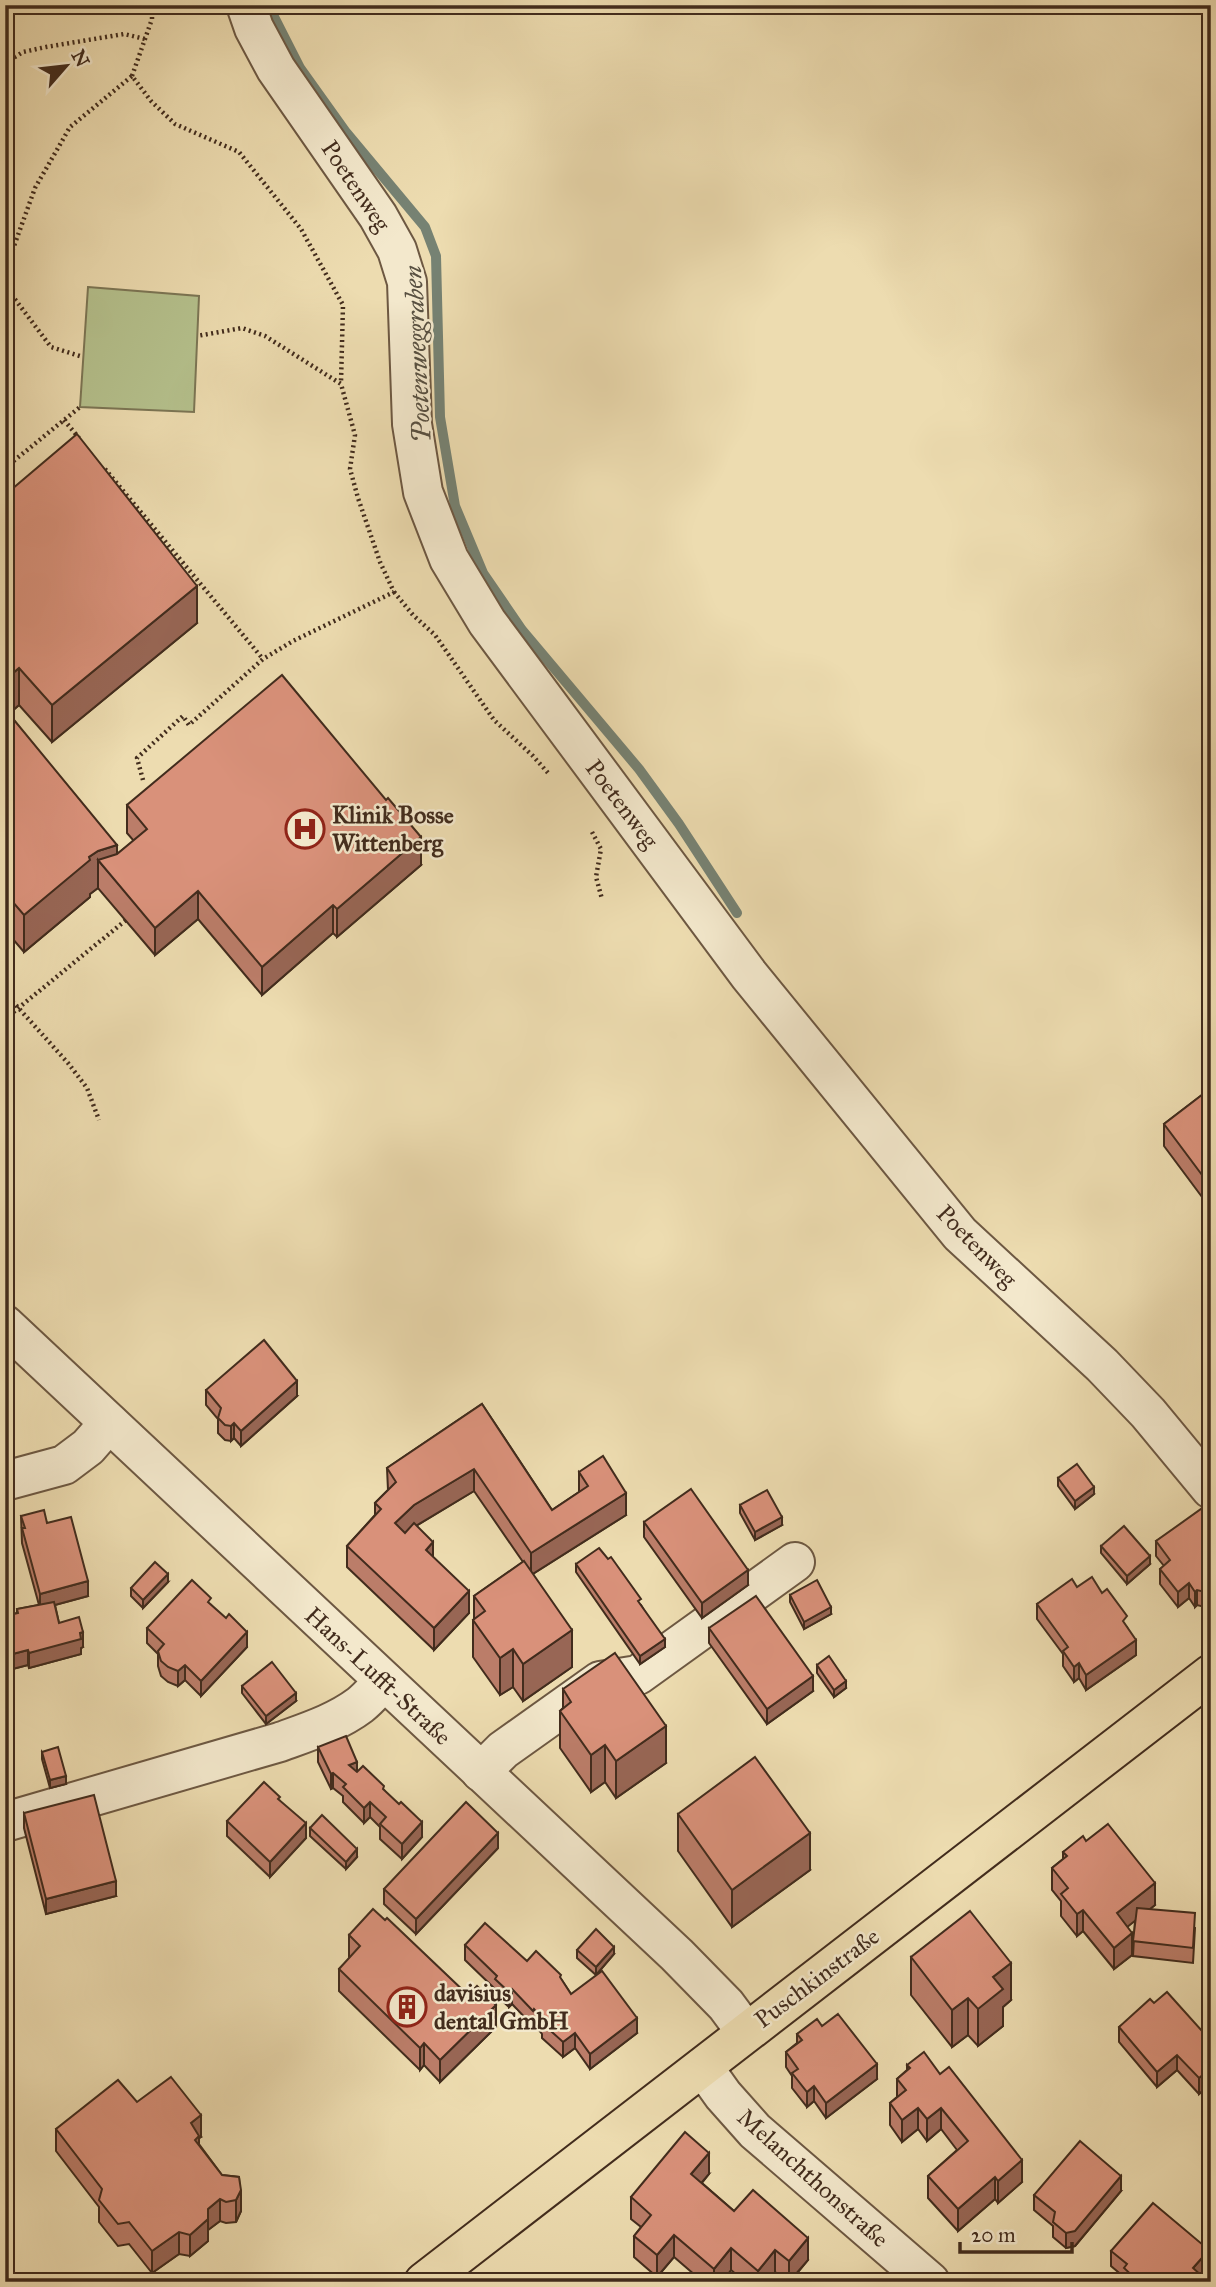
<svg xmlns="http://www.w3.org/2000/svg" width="1216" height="2287" viewBox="0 0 1216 2287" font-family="'IM FELL Great Primer',serif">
<rect width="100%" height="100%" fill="#eddcb0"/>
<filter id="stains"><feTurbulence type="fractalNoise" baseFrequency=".00286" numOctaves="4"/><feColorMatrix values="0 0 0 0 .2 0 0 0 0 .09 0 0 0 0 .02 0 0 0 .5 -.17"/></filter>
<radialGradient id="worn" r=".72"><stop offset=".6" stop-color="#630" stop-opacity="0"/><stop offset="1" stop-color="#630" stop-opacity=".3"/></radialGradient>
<path fill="#b5c18d" stroke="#7c7655" stroke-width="2" d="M88 287 199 296 194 412 80 407Z"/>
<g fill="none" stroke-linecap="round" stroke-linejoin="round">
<path stroke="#768273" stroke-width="10" d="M268 5 300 68 345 131 425 227 436 256 440 417 455 506 483 573 522 630 639 769 679 824 737 913"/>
<g stroke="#6d5842" stroke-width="42">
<g id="minor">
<path d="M246 5 254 28 276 69 378 216 397 250 407 282 412 424 423 492 449 559 487 622 749 975 960 1234 1102 1365 1148 1413 1211 1489"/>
<path d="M5 1325 677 1955 726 2005 746 2032"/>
<path d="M5 1481 64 1465 88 1447 109 1423"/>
<path d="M481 1772 503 1750 600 1681 638 1675 795 1562"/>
<path d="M5 1822 280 1742C307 1732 336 1723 360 1705 369 1698 376 1689 384 1681"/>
<path d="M703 2067 723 2095 755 2131 930 2282"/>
</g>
</g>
<g stroke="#422c1d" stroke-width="42">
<path id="major" d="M424 2282 1211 1674"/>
</g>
<g stroke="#422c1d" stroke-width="4.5" stroke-dasharray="2 3.5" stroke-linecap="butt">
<path d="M5 63 23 52 46 47 124 34 145 39"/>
<path d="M132 76 152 19V5"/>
<path d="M5 271 35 188 70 127 132 76 151 101 175 124 239 152 301 229 343 305 341 383"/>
<path d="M5 286 51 347 83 357"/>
<path d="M64 420 79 438"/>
<path d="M5 468 80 407"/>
<path d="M105 469 263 659"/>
<path d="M394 592 413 615 435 635 494 720 533 756 549 774"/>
<path d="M143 780 137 758 183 716 189 725 263 659 293 641 394 592 380 562 358 498 350 469 355 435 341 384 265 336 242 328 197 336"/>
<path d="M592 832 601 849 596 877 602 899"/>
<path d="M5 993 68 1063 87 1088 99 1120"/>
<path d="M5 1019 126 920"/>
</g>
<use href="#minor" stroke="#f3e8cc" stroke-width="38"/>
<use href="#major" stroke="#eddcb0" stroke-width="38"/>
</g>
<g fill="#bb7d69" stroke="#422c1d" stroke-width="2">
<path d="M5 495 197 623 52 742 19 705 9 714 117 854 134 841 127 833V805L421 865 337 937 333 933 262 995 198 919 155 955 98 888 90 894V897L24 952 5 930Z"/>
<path d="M1211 1088V1209L1164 1146V1124Z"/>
<path d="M206 1390 297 1396 241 1446 234 1438 231 1441 225 1440 218 1433V1419L206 1405Z"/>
<path d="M482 1404 552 1510 579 1492V1472L626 1515 533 1574 572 1667 523 1701 513 1687 500 1695 473 1657V1620L474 1619V1596L523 1562 474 1491 416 1526 433 1557 469 1613 434 1650 347 1567V1546L375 1515V1503L388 1490 387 1468Z"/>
<path d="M1058 1478 1094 1494 1075 1509 1058 1486Z"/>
<path d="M740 1505 782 1525 755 1540 740 1513Z"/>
<path d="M1211 1508V1603L1205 1607 1197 1605 1195 1607 1189 1598 1178 1607 1160 1584V1569L1164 1566 1156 1556V1541Z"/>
<path d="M21 1516 47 1523 88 1596 55 1605 59 1623 83 1647 81 1648V1654L29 1668 28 1665 5 1671V1616L17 1613V1609L39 1605 22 1543Z"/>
<path d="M644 1522 748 1585 702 1618 644 1537Z"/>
<path d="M1101 1546 1150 1564 1127 1584 1101 1553Z"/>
<path d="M576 1564 641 1605 665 1647 640 1664 576 1572Z"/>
<path d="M168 1582 143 1608 131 1596V1588Z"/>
<path d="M1077 1587 1127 1627 1136 1655 1086 1690 1079 1678 1074 1682 1063 1666V1654L1037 1619V1604Z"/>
<path d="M790 1595 831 1614 804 1629 790 1602Z"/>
<path d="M211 1605 247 1647 201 1696 185 1680 178 1686 168 1682 161 1676 158 1666V1654L147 1643V1628Z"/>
<path d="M709 1628 813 1691 767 1724 709 1643Z"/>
<path d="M817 1665 846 1688 834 1697 817 1673Z"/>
<path d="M242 1686 296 1701 266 1724 242 1693Z"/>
<path d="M563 1689 666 1763 616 1798 605 1782 591 1792 560 1748V1711L563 1708Z"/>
<path d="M318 1747 384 1790 422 1837 402 1859 380 1839V1827L370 1817 364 1823 343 1802V1796L333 1788 331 1789 318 1762Z"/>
<path d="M42 1752 66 1784 50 1788 42 1759Z"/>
<path d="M280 1801 306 1838 270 1877 227 1836V1821Z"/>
<path d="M24 1813 116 1896 46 1914 24 1828Z"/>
<path d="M678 1814 810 1870 732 1927 678 1851Z"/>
<path d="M310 1828 357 1857 346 1869 310 1836Z"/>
<path d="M1086 1841 1155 1905 1150 1909 1195 1928 1193 1963 1133 1956 1135 1920 1127 1927 1132 1955 1114 1969 1083 1931 1077 1936 1061 1916V1901L1052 1890V1868L1063 1859V1852Z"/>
<path d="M498 1848 416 1934 384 1904V1889Z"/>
<path d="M1211 1922V1938L1207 1933V1925Z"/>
<path d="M349 1935 468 1995 496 2027 440 2082 424 2065 420 2070 339 1991V1969L350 1958 349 1957Z"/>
<path d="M465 1945 527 1961 561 1979 571 1994 637 2033 590 2069 575 2048 563 2057 542 2038V2034L534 2024 533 2026 512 2004 509 2007 495 1994V1989L465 1960Z"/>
<path d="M577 1950 614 1954 596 1975 577 1958Z"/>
<path d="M911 1957 1011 2000 1003 2007V2026L978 2046 968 2035 952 2047 911 1995Z"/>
<path d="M1154 2003 1211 2041V2083L1199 2094 1177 2070 1157 2087 1119 2042V2027Z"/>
<path d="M822 2026 877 2079 826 2118 814 2101 807 2107 792 2088V2076L786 2067V2052L797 2043V2034Z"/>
<path d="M907 2065 1022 2182 998 2203 995 2199 958 2231 928 2198V2176L957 2150 941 2129 927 2141 918 2129 902 2142 890 2125V2103L897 2097V2079L907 2070Z"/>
<path d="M137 2102 201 2137 199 2138V2144L222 2175 239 2177 241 2211 236 2222 226 2223 220 2221 208 2230V2241L190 2256 179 2254 152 2273 129 2244 118 2246 99 2222V2207L56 2151V2129Z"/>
<path d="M709 2174 702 2183 734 2211 808 2260 790 2282H788L775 2272 767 2282H745L731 2270 722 2282H703L674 2257 657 2277 634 2257V2236L641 2227 631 2219V2197Z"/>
<path d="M1121 2191 1075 2246 1066 2248 1053 2237V2226L1034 2210V2195Z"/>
<path d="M1111 2251 1209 2265 1201 2274 1202 2282H1124V2277L1111 2266Z"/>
</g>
<g fill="#986655" stroke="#422c1d" stroke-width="2">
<path d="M197 586V623L52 742V705Z"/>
<path d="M19 668V705L5 717V680Z"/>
<path d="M421 837V865L337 937V909Z"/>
<path d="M117 845V882L98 860V888L90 894V897L24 952V915L89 857 98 851Z"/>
<path d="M198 891V919L155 955V928Z"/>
<path d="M333 905V933L262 995V967Z"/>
<path d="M297 1381V1396L241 1446V1431Z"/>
<path d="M234 1423V1438L231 1441V1426Z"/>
<path d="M474 1469V1491L414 1527 395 1545V1523L414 1505Z"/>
<path d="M1094 1487V1494L1075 1509V1501Z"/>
<path d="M626 1493V1515L531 1575V1553Z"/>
<path d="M782 1517V1525L755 1540V1532Z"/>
<path d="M433 1542V1564L426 1550Z"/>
<path d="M1150 1556V1564L1127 1584V1576Z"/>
<path d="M748 1570V1585L702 1618V1603Z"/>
<path d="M168 1574V1582L143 1608V1600Z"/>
<path d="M88 1581V1596L40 1609V1594Z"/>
<path d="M1189 1583V1598L1178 1607V1592Z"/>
<path d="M1211 1588V1603L1205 1607V1592Z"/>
<path d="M1197 1590V1605L1195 1607V1592Z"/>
<path d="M469 1591V1613L434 1650V1628Z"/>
<path d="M831 1607V1614L804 1629V1622Z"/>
<path d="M572 1630V1667L523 1701V1664Z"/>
<path d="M83 1632V1647L81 1648V1654L29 1668V1653Z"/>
<path d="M247 1632V1647L201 1696V1681Z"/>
<path d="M665 1639V1647L640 1664V1656Z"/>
<path d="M1136 1640V1655L1086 1690V1675Z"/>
<path d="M513 1649V1687L500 1695V1658Z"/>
<path d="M28 1650V1665L5 1671V1656Z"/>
<path d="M1079 1663V1678L1074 1682V1667Z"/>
<path d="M185 1665V1680L178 1686V1671Z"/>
<path d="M813 1676V1691L767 1724V1709Z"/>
<path d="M846 1681V1688L834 1697V1690Z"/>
<path d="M296 1693V1701L266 1724V1716Z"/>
<path d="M666 1726V1763L616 1798V1761Z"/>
<path d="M605 1745V1782L591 1792V1755Z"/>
<path d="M357 1762V1777L349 1765Z"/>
<path d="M333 1773V1788L331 1789V1774Z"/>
<path d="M66 1776V1784L50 1788V1780Z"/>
<path d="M370 1802V1817L364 1823V1808Z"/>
<path d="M422 1822V1837L402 1859V1844Z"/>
<path d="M306 1823V1838L270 1877V1862Z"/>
<path d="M498 1833V1848L416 1934V1919Z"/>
<path d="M810 1833V1870L732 1927V1890Z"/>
<path d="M357 1849V1857L346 1869V1862Z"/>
<path d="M116 1881V1896L46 1914V1899Z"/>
<path d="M1155 1883V1905L1117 1935V1913Z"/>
<path d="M1083 1910V1931L1077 1936V1914Z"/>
<path d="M1132 1933V1955L1114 1969V1948Z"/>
<path d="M614 1947V1954L596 1975V1967Z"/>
<path d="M1011 1963V2000L1003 2007V2026L978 2046V2009L993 1977Z"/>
<path d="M512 1989V2004L509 2007V1992Z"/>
<path d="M968 1998V2035L952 2047V2010Z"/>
<path d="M496 2005V2027L440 2082V2060Z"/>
<path d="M637 2018V2033L590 2069V2054Z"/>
<path d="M575 2033V2048L563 2057V2042Z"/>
<path d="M424 2043V2065L420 2070V2048Z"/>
<path d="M1177 2055V2070L1157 2087V2072Z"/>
<path d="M877 2064V2079L826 2118V2103Z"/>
<path d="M1211 2068V2083L1199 2094V2078Z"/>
<path d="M814 2086V2101L807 2107V2092Z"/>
<path d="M918 2108V2129L902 2142V2120Z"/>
<path d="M941 2108V2129L927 2141V2119Z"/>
<path d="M201 2115V2137L199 2138V2158L191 2123Z"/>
<path d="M709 2153V2174L691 2195V2174Z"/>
<path d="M1022 2160V2182L998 2203V2181Z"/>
<path d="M1121 2176V2191L1075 2246 1066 2248V2233Z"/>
<path d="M995 2177V2199L958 2231V2209Z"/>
<path d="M241 2190V2211L236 2222V2200Z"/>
<path d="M220 2199V2221L208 2230V2209Z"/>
<path d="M208 2219V2241L190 2256V2235Z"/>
<path d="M179 2232V2254L152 2273V2251Z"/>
<path d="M674 2235V2257L657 2277V2255Z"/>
<path d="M808 2238V2260L789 2282V2261Z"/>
<path d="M731 2248V2270L722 2282H714V2269Z"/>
<path d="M775 2250V2272L767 2282H758V2271Z"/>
<path d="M1209 2250V2265L1195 2282 1193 2268Z"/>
</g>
<g fill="#d9917a" stroke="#422c1d" stroke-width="2">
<path d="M77 434 197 586 52 705 19 668 5 680V495Z"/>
<path d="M282 675 386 800 388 798 421 837 337 909 333 905 262 967 198 891 155 928 98 860 117 854 147 829 127 805Z"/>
<path d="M5 709 117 845 98 851 89 857 90 860 24 915 5 893Z"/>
<path d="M1211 1088V1187L1164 1124Z"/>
<path d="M264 1340 297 1381 241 1431 234 1423 231 1426 225 1425 218 1418 221 1408 206 1390Z"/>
<path d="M482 1404 552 1510 588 1486 579 1472 603 1456 626 1493 531 1553 474 1469 414 1505 395 1523 405 1533 414 1523 433 1542 426 1550 469 1591 434 1628 347 1546 381 1509 375 1503 396 1482 387 1468Z"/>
<path d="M1077 1464 1094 1487 1075 1501 1058 1478Z"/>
<path d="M691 1489 748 1570 702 1603 644 1522Z"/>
<path d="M767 1490 782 1517 755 1532 740 1505Z"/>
<path d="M1208 1504 1211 1508V1588L1205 1592 1197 1590 1195 1592 1189 1583 1178 1592 1160 1569 1170 1560 1156 1541Z"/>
<path d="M44 1510 47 1523 71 1517 88 1581 40 1594 22 1528H25L21 1516Z"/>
<path d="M1124 1526 1150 1556 1127 1576 1101 1546Z"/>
<path d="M599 1548 608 1559 611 1557 641 1599 638 1601 665 1639 640 1656 576 1564Z"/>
<path d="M524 1561 572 1630 523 1664 513 1649 500 1658 473 1620 485 1611 474 1596Z"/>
<path d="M155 1562 168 1574 143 1600 131 1588Z"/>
<path d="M1092 1577 1102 1593 1107 1589 1127 1616 1123 1621 1136 1640 1086 1675 1079 1663 1074 1667 1063 1651 1068 1647 1037 1604 1072 1579 1077 1587Z"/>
<path d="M192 1580 211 1598 208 1602 226 1618 229 1614 247 1632 201 1681 185 1665 178 1671 168 1667 161 1661 158 1651 164 1644 147 1628Z"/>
<path d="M817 1580 831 1607 804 1622 790 1595Z"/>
<path d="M756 1596 813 1676 767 1709 709 1628Z"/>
<path d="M54 1602 59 1623 79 1617 83 1632 80 1633 81 1639 29 1653 28 1650 5 1656V1616L18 1613 17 1609Z"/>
<path d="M615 1653 666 1726 616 1761 605 1745 591 1755 560 1711 571 1702 563 1689Z"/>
<path d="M829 1656 846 1681 834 1690 817 1665Z"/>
<path d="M272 1662 296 1693 266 1716 242 1686Z"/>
<path d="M346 1736 357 1762 349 1765 357 1772 363 1766 384 1786 383 1789 399 1804 401 1802 422 1822 402 1844 380 1824 386 1817 370 1802 364 1808 343 1787 346 1784 333 1773 331 1774 318 1747Z"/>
<path d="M58 1747 66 1776 50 1780 42 1752Z"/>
<path d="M755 1757 810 1833 732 1890 678 1814Z"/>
<path d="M264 1782 280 1797 278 1799 306 1823 270 1862 227 1821Z"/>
<path d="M94 1795 116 1881 46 1899 24 1813Z"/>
<path d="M466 1802 498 1833 416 1919 384 1889Z"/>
<path d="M322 1815 357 1849 346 1862 310 1828Z"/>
<path d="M1108 1824 1155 1883 1117 1913 1132 1933 1114 1948 1083 1910 1077 1914 1061 1894 1068 1888 1052 1868 1067 1856 1063 1852 1083 1836 1086 1841Z"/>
<path d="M1137 1908 1195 1913 1193 1948 1133 1941Z"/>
<path d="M373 1909 385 1920 387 1918 468 1995 477 1986 496 2005 440 2060 424 2043 420 2048 339 1969 360 1946 349 1935Z"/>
<path d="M970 1911 1011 1963 993 1977 1003 1989 978 2009 968 1998 952 2010 911 1957Z"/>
<path d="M485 1923 527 1961 536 1951 561 1975 560 1977 571 1994 602 1971 637 2018 590 2054 575 2033 563 2042 542 2023 545 2022 534 2009 533 2011 512 1989 509 1992 495 1979 497 1976 465 1945Z"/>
<path d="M596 1929 614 1947 596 1967 577 1950Z"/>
<path d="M1167 1992 1211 2041V2068L1199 2078 1177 2055 1157 2072 1119 2027 1150 1999 1154 2003Z"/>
<path d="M838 2014 877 2064 826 2103 814 2086 807 2092 792 2073 798 2069 786 2052 802 2040 797 2034 817 2019 822 2026Z"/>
<path d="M924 2052 940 2074 949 2067 1022 2160 998 2181 995 2177 958 2209 928 2176 968 2141 941 2108 927 2119 918 2108 902 2120 890 2103 906 2090 897 2079 910 2068 907 2065Z"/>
<path d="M171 2077 201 2115 191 2123 199 2136 195 2140 222 2175 239 2177 241 2190 236 2200 226 2202 220 2199 208 2209V2219L190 2235 179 2232 152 2251 129 2222 118 2224 99 2200 102 2189 56 2129 118 2080 137 2102Z"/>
<path d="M685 2132 709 2153 691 2174 734 2211 753 2190 808 2238 789 2261 775 2250 758 2271 731 2248 714 2269 674 2235 657 2255 634 2236 651 2215 631 2197Z"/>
<path d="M1080 2141 1121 2176 1075 2231 1066 2233 1053 2222 1055 2212 1034 2195Z"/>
<path d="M1153 2203 1209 2250 1193 2268 1202 2276 1197 2282H1139L1124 2268 1127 2264 1111 2251Z"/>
</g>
<defs>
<g id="hospital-ring" transform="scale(2.0125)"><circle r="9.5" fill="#f3e8cc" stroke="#8f2418" stroke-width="1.5"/><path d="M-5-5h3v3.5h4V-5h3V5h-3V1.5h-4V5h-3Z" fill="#8f2418"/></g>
<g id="building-ring" transform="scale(2.0125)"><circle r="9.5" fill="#f3e8cc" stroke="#8f2418" stroke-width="1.5"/><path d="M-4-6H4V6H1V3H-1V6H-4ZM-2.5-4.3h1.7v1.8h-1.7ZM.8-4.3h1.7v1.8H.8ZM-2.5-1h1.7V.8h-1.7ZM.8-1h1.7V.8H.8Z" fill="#8f2418"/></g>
</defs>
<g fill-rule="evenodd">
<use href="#hospital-ring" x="305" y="829"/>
<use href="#building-ring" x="407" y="2007"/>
</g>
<g text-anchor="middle" stroke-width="5" stroke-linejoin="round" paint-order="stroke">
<g font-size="24" fill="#422c1d" stroke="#f3e8cc">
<text transform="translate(356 186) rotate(56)" y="8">Poetenweg</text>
<text transform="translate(622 804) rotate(53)" y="8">Poetenweg</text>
<text transform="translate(977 1246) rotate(46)" y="8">Poetenweg</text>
<text transform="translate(378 1676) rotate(43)" y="8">Hans-Lufft-Straße</text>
<text transform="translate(817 1978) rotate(-37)" y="8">Puschkinstraße</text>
<text transform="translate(813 2178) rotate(42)" y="8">Melanchthonstraße</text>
</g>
<g font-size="24" font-weight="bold" fill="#422c1d" stroke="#f3e8cc" text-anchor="start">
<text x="332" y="823">Klinik Bosse<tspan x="332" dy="28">Wittenberg</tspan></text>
<text x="434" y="2001">davisius<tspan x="434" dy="28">dental GmbH</tspan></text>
</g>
<g font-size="26" font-style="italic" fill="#585041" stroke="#f3e8cc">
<text transform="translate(417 354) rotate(-93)" y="9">Poetenweggraben</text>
</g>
</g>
<rect width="1216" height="2287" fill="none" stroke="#eddcb0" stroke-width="28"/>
<rect x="7" y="7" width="1202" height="2273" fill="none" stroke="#422c1d" stroke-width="3.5"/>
<rect x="14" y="14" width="1188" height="2259" fill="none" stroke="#422c1d" stroke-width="2"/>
<g transform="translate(66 66) rotate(62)" stroke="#f3e8cc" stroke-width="5" paint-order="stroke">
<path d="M0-5L12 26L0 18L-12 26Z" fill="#422c1d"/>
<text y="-10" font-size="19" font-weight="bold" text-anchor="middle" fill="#422c1d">N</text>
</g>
<path d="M960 2242v10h112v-10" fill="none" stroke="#422c1d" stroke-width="3.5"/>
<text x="971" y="2242" font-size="21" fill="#422c1d" stroke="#f3e8cc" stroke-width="5" paint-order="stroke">20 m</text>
<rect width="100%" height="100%" filter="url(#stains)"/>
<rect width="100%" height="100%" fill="url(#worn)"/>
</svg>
